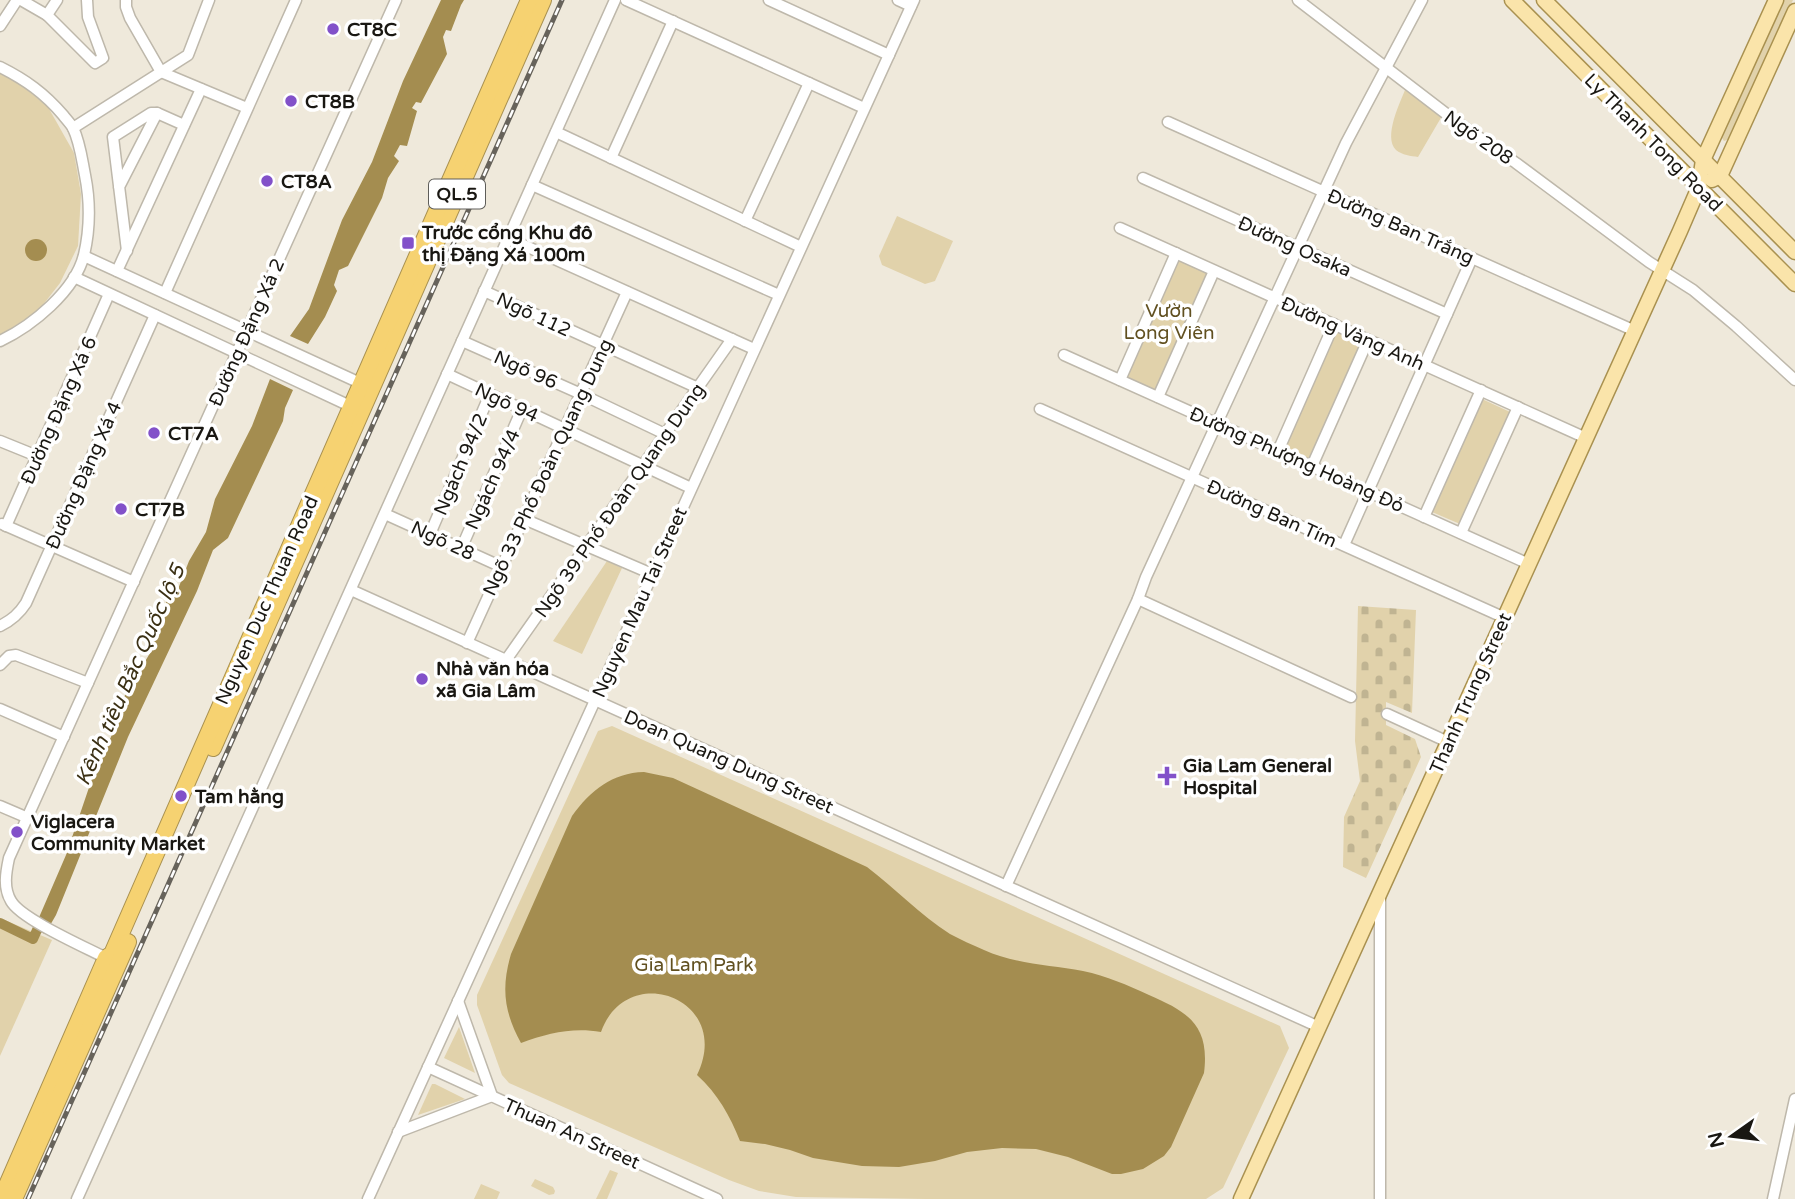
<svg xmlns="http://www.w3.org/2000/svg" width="1795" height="1199" viewBox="0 0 1795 1199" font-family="'Varela Round',sans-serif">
<defs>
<pattern id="cemetery-stones" width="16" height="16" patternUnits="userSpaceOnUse" patternTransform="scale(1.75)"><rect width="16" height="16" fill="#e1d2ab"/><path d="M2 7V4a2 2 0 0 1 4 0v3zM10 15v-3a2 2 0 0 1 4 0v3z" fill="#c0b492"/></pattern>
</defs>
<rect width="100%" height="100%" fill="#efe9db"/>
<g fill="#e1d2ab">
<path d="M1783 0H1793L1730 139 1724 141 1722 138V133Z"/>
<path d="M0 72 14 79 48 107 74 153 81 194 78 246 60 283 39 310 4 334 0 336Z"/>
<path d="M1405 90 1442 116 1418 157C1411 156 1402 155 1396 150 1383 137 1400 103 1405 90Z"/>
<path d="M897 216 953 241 935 281 925 284 882 265 879 256Z"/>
<path d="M1176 253 1215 271 1158 397 1120 380Z"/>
<path d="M1334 324 1368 340 1312 466 1278 451Z"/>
<path d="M1482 399 1510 412 1460 524 1432 512Z"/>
<path d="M607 561 622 568 582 654 553 641Z"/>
<path d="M612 726 1280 1026 1289 1048 1223 1188 1206 1199H926L796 1197 759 1191 729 1180 509 1083 502 1075 477 1005V995L598 731Z"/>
<path d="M0 918 52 940 0 1056Z"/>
<path d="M459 1027 475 1073 444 1058Z"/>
<path d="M432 1084H435L465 1099 418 1115Z"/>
<path d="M610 1170 618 1173 607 1199H596Z"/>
<path d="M535 1179 553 1187 555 1191 554 1194 549 1195 531 1186Z"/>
<path d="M481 1184 500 1192 497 1199H474Z"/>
</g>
<path fill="url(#cemetery-stones)" d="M1358 606 1416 610 1412 713 1386 702V725L1415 739 1421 757 1366 878 1343 867 1344 817 1360 781 1355 741Z"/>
<g fill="#a48d50">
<path d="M441 0H464L461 5 451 31 446 30 443 37 447 54 421 103 416 102 412 108 417 111 407 146 400 145 394 156 399 161 388 178 382 198 348 266 339 270 334 285 337 291 325 317 308 344 290 336 309 309 342 220 372 162 403 81Z"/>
<circle cx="36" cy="250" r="11"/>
<path d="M270 379 293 390 285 408 283 421 228 538 213 550 197 591 128 737 56 915 45 934 34 929 66 855 97 764 111 737 121 702 153 648 155 632 165 616V605L172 590 178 589 189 561 206 532 215 499 252 426Z"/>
<path d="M644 772 673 778 867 867C895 888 920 915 950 934 961 940 973 945 984 950 1015 964 1050 965 1083 971 1107 976 1127 985 1149 995 1188 1012 1210 1025 1204 1073L1171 1147 1164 1156 1143 1169 1121 1174H1112L1068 1157 1036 1149 1002 1148 967 1152 935 1161 899 1167 862 1166 813 1158 790 1150 765 1144 740 1141C730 1116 718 1094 697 1075 734 999 627 959 601 1032 573 1027 548 1033 521 1043 504 1012 501 988 511 954L572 816C591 790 612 773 644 772Z"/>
</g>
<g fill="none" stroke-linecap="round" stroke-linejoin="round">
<path stroke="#a48d50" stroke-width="10" d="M0 923 33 939 41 921"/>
<g stroke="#beb8ab" stroke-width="13">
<g id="minor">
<path d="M21 0 47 15"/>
<path d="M57 0 47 15 95 63 103 58 88 17 87 0"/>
<path d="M126 0V7L130 18 161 72 247 108"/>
<path d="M626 0 864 108"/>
<path d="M769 0 889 55"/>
<path d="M898 0 911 6"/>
<path d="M1298 0 1453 119 1516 163 1649 262 1693 290 1736 326 1795 380"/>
<path d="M0 26 17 0"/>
<path d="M0 67C26 80 44 93 63 115 66 119 71 124 73 128 80 142 82 160 85 175 90 200 90 229 84 255 75 291 32 326 0 341"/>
<path d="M157 113 184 125"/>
<path d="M1168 122 1635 331"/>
<path d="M73 128 188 55 209 0"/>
<path d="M556 132 801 247"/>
<path d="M611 158 673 21"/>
<path d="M1143 178 1447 314"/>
<path d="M532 185 779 295"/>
<path d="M119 187 157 113H151L113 137 127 251"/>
<path d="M745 221 809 83"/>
<path d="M1120 228 1586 438"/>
<path d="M508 238 754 349"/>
<path d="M84 256 360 383"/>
<path d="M117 271 201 89"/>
<path d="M74 277 350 406"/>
<path d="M484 291 698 388"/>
<path d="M165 293 296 0"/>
<path d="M462 341 581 394 665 434"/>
<path d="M1064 355 1529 564"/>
<path d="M447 374 691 488"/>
<path d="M1120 380 1176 253"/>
<path d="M1158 397 1214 271"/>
<path d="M1040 409 1505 618"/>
<path d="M0 441 37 456"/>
<path d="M1278 451 1334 324"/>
<path d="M1312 466 1368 340"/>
<path d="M385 514 502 567"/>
<path d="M1424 517 1481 390"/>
<path d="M524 519 652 574"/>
<path d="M2 524 134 582"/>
<path d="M6 526 109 294"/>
<path d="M1461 533 1518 407"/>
<path d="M430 534 490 394"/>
<path d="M1344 545 1472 258"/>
<path d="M461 549 522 409"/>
<path d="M351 590 1319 1027"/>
<path d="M1138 599 1351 697"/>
<path d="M0 626C12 620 19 614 26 603L155 315"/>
<path d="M467 643 627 292"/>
<path d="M506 660 732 339"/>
<path d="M0 665 9 656 16 655 88 683"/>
<path d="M0 709 64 737"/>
<path d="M1387 714 1448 742"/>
<path d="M0 806 28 818"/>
<path d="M1006 886 1138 599 1146 577 1346 143 1422 0"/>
<path d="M1380 897V1199"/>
<path d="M106 958C85 947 21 919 11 901 3 888 6 872 9 858L396 0"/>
<path d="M458 1001 492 1096"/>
<path d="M428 1067 717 1199"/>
<path d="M398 1132 492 1096"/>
<path d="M77 1199 615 0"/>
<path d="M368 1199 914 0"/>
<path d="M1773 1199 1795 1099"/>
</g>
</g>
<g stroke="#a99150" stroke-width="17">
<g id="major">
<path d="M1512 0 1795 284"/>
<path d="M1544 0 1795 252"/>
<path d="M1712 180 1720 176 1795 11"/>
<path d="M1241 1199 1680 231 1699 187 1703 160 1776 0"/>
</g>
</g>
<g stroke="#a99150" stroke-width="18">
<g id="highway">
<path d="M213 748 543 0"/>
<path d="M1 1199 106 958 112 954 529 0"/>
<path d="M14 1199 128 942"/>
</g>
</g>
<use href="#minor" stroke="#fff" stroke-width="10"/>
<use href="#major" stroke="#fae4aa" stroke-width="14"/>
<use href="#highway" stroke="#f6d271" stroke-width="16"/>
<g stroke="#67635b" stroke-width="5">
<path id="rail" d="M28 1199 562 0"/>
</g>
<use href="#rail" stroke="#fff" stroke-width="2.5" stroke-dasharray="8" stroke-linecap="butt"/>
</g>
<g fill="#8251c9" stroke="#fff" stroke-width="2.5">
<circle cx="333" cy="29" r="7"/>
<circle cx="291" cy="101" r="7"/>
<circle cx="267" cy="181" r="7"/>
<rect x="401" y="236" width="14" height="14" rx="3.5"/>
<circle cx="154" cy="433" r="7"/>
<circle cx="121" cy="509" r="7"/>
<circle cx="422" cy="679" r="7"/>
<path d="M1163.5 765.5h7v7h7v7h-7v7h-7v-7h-7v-7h7z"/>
<circle cx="181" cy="796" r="7"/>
<circle cx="17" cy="832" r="7"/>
</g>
<g text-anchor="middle" stroke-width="7" stroke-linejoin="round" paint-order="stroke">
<rect fill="#fff" stroke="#5e5d59" stroke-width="2" x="429" y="179.5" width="56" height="29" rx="5"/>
<g font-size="18" font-weight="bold" fill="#191712">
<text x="457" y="200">QL.5</text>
</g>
<g font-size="19" font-weight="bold" fill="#191712" stroke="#fff" text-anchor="start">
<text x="347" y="36">CT8C</text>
<text x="305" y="108">CT8B</text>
<text x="281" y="188">CT8A</text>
<text x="422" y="239">Trước cổng Khu đô<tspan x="422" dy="22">thị Đặng Xá 100m</tspan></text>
<text x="168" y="440">CT7A</text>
<text x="135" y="516">CT7B</text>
<text x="436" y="675">Nhà văn hóa<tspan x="436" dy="22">xã Gia Lâm</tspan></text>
<text x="1183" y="772">Gia Lam General<tspan x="1183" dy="22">Hospital</tspan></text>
<text x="195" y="803">Tam hằng</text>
<text x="31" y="828">Viglacera<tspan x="31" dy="22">Community Market</tspan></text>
</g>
<g font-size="19" fill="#191712" stroke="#fff">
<text transform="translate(1479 137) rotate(35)" y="7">Ngõ 208</text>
<text transform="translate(1654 142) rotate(45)" y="7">Ly Thanh Tong Road</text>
<text transform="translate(1401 226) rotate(24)" y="7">Đường Ban Trắng</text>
<text transform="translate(1295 246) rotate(24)" y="7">Đường Osaka</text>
<text transform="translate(534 314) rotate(25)" y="7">Ngõ 112</text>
<text transform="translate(246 332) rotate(-66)" y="7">Đường Đặng Xá 2</text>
<text transform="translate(1353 333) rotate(24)" y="7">Đường Vàng Anh</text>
<text transform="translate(526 369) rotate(24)" y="7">Ngõ 96</text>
<text transform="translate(507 402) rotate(25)" y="7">Ngõ 94</text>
<text transform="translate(58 410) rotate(-66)" y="7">Đường Đặng Xá 6</text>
<text transform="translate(1297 459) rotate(24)" y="7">Đường Phượng Hoàng Đỏ</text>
<text transform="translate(460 464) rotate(-67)" y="7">Ngách 94/2</text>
<text transform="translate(547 467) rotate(-65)" y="7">Ngõ 33 Phố Đoàn Quang Dung</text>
<text transform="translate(83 475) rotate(-66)" y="7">Đường Đặng Xá 4</text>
<text transform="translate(492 479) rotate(-66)" y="7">Ngách 94/4</text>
<text transform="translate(619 500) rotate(-55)" y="7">Ngõ 39 Phố Đoàn Quang Dung</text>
<text transform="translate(1272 513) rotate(24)" y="7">Đường Ban Tím</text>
<text transform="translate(443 540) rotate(25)" y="7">Ngõ 28</text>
<text transform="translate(266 600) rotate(-66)" y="7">Nguyen Duc Thuan Road</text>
<text transform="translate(639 602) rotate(-66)" y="7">Nguyen Mau Tai Street</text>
<text transform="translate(1470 693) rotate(-66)" y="7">Thanh Trung Street</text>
<text transform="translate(729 761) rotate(24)" y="7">Doan Quang Dung Street</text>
<text transform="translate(572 1133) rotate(24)" y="7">Thuan An Street</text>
</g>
<g font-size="19" fill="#615020" stroke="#fff">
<text x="1169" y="317">Vườn<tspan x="1169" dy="22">Long Viên</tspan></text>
<text x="694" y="971">Gia Lam Park</text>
</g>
<g font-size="21" font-style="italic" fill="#3b3014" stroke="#fff">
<text transform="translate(130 675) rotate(-66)" y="7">Kênh tiêu Bắc Quốc lộ 5</text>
</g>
</g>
<g transform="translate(1732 1136) rotate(256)" stroke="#ffffff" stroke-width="5" paint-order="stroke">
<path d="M0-5L12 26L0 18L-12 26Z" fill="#191712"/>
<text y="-10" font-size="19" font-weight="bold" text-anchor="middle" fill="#191712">N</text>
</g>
</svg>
